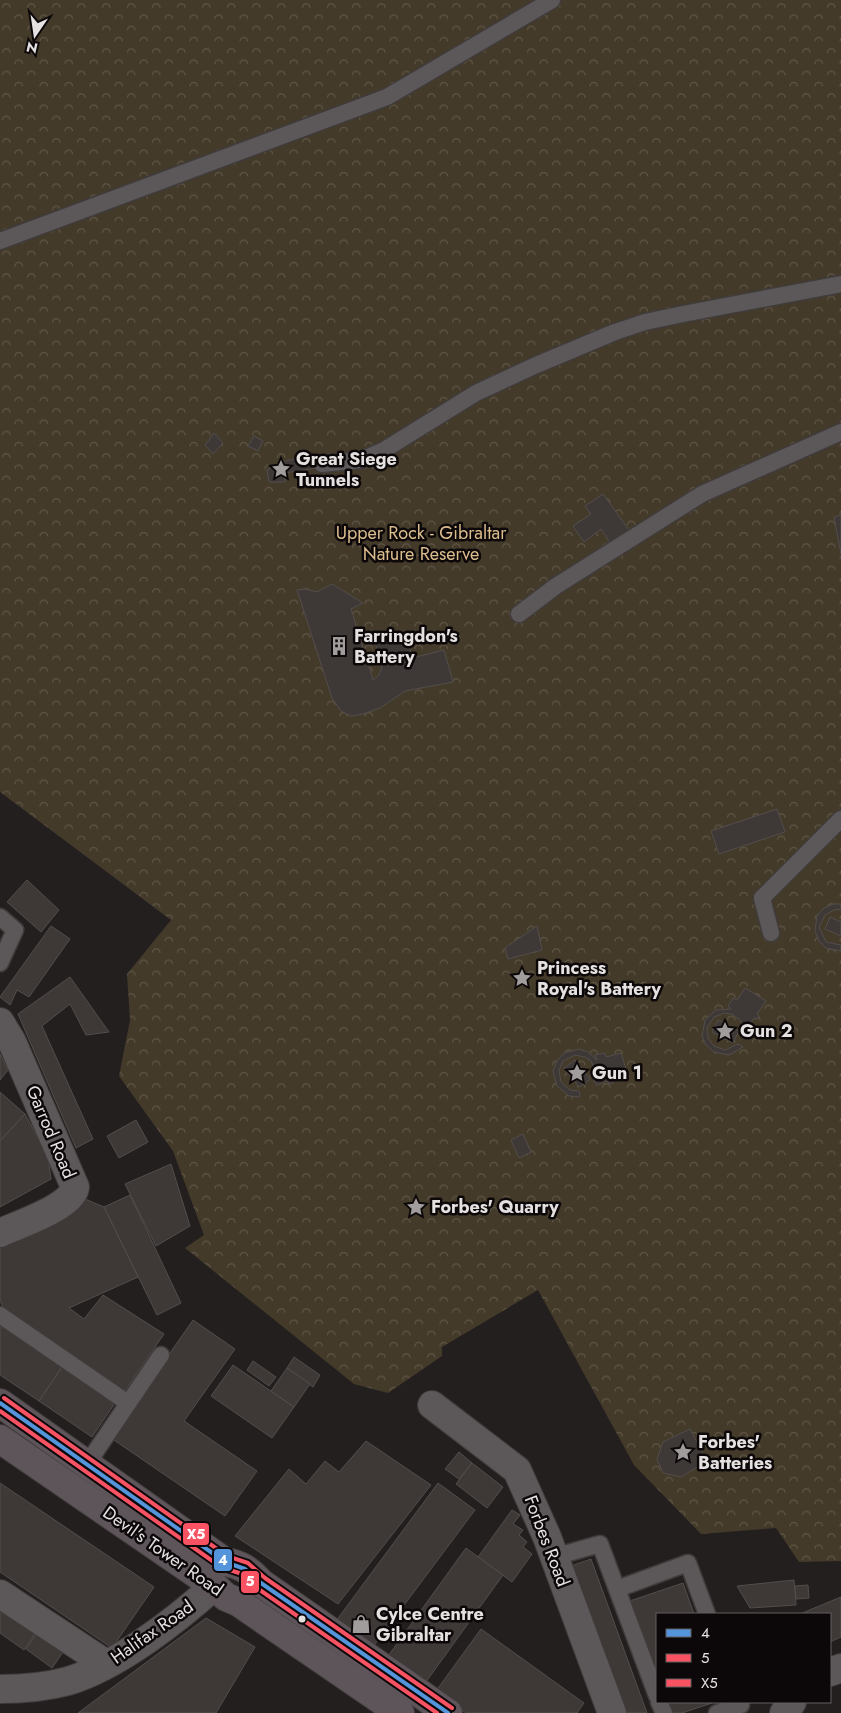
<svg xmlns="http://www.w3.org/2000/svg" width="841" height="1713" viewBox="0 0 841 1713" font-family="Jost,sans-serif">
<defs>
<pattern id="park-crowns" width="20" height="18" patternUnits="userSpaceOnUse" patternTransform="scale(1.25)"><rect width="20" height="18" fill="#443a29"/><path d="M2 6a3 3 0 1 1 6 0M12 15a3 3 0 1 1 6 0" fill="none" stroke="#5f5648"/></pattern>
</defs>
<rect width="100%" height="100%" fill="#231f1f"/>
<path fill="url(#park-crowns)" d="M0 0H841V1561L799 1562 776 1528 701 1534 634 1465 538 1290 442 1347V1356L388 1393 354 1384 185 1248 204 1235 173 1151 119 1076 130 1020 127 974 171 920 0 792Z"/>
<g fill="#3e3836" stroke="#514e4d">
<path d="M214 433 223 443 213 454 205 445Z"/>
<path d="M254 436 263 441 258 451 248 446Z"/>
<path d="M314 455 317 468 284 473 285 482H269L267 470 281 462Z"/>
<path d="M603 494 629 530 610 543 601 529 584 542 573 526 591 514 585 506Z"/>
<path d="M841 515V554L834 517Z"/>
<path d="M332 584 363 603 351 609 373 680 379 675 382 667 375 642 406 634 412 658 444 650 453 682 405 691 380 708 363 714 351 716 341 711 332 698 297 590 305 589 317 592Z"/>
<path d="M777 809 785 832 719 854 711 831Z"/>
<path d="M27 880 59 910 41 932 7 902Z"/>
<path d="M833 904H841V909L834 910 825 915 819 927 826 942 841 945V951L826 948 819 941 815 931 817 916 824 908Z"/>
<path d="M830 917 841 922V936L825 929Z"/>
<path d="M51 926 70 939 29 997 17 990 10 1005 0 997Z"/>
<path d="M537 926 542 950 508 959 505 948Z"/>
<path d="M70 977 109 1032 86 1035 70 1004 42 1026 93 1139 76 1148 18 1014Z"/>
<path d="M745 988 766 1001 757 1014 759 1016 757 1019 754 1018 748 1027H743L740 1020 732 1014 724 1013 714 1017 707 1028 708 1038 714 1046 725 1050 738 1044 743 1047 729 1055 714 1052 706 1045 702 1036 705 1020 716 1010 731 1009 728 1006 733 998 737 1000Z"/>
<path d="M718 1020 739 1031 733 1043 712 1032Z"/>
<path d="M579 1049 588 1052 597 1060 595 1055 605 1053 606 1057 621 1053 628 1076 612 1080 613 1083 609 1084 608 1081 597 1085 594 1081 595 1070 591 1061 585 1057 575 1055 563 1061 559 1070 561 1082 570 1090 579 1091 580 1097 569 1096 557 1086 553 1071 557 1061 564 1053Z"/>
<path d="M0 1054 8 1070 0 1080Z"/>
<path d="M575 1060 590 1079 579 1087 564 1068Z"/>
<path d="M0 1092 25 1114 0 1141Z"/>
<path d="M25 1114 48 1157 51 1179 0 1207V1141Z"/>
<path d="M136 1120 148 1142 119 1158 107 1136Z"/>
<path d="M523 1134 531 1152 519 1158 511 1140Z"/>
<path d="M171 1164 190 1226 156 1246 125 1184Z"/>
<path d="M130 1195 181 1303 157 1315 104 1207Z"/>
<path d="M85 1199 104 1207 138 1277 69 1308 84 1319 103 1295 164 1334 124 1392 5 1311 0 1301V1241Z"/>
<path d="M193 1320 235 1349 184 1421 257 1471 225 1516 111 1438Z"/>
<path d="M0 1325 62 1367 39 1401 0 1375Z"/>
<path d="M294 1357 320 1375 313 1387 287 1368Z"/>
<path d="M253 1361 276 1377 269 1386 247 1370Z"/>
<path d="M233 1365 294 1407 272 1438 211 1396Z"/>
<path d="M62 1367 115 1403 92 1437 39 1401Z"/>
<path d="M287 1368 310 1384 294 1407 271 1391Z"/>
<path d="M690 1429 707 1461 681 1477 663 1473 657 1459 663 1442Z"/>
<path d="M366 1441 431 1485 338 1604 235 1536 289 1469 306 1484 325 1461 339 1472Z"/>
<path d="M459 1452 472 1463 459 1479 445 1469Z"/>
<path d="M472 1463 503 1487 487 1508 456 1484Z"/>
<path d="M0 1483 154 1587 112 1648 0 1572Z"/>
<path d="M438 1483 475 1510 372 1648 336 1621Z"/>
<path d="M512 1510 520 1515 513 1524 523 1530 519 1535 527 1542 523 1547 532 1554 512 1582 478 1557Z"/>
<path d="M466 1548 503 1575 423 1686 386 1659Z"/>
<path d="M591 1559 647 1713H618L565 1568Z"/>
<path d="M794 1580 796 1605 750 1608 737 1586Z"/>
<path d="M683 1583 694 1614H657V1687L627 1602Z"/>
<path d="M808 1585 809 1598 796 1599 795 1586Z"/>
<path d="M841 1597V1637L830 1642V1614H800Z"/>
<path d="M0 1601 39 1628 24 1650 0 1633Z"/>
<path d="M206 1618 255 1647 216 1713H78Z"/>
<path d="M481 1629 584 1703 577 1713H466L436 1691Z"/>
<path d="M37 1633 63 1652 52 1668 26 1649Z"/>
<path d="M662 1702H715L682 1713H666Z"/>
</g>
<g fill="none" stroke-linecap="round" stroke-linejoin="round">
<g stroke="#403c3c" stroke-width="19">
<g id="lane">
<path d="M0 241 387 97 552 0"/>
<path d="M322 464 361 460 384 450 476 393 534 366 615 332 645 322 683 314 841 284"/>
<path d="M519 614 556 586 702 494 841 432"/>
<path d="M0 917 15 930 0 963"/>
<path d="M771 933 762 898 841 819"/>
<path d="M0 1315 128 1403"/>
<path d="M87 1464 161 1355"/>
<path d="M554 1557 600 1544 657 1696"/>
<path d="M617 1589 688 1563 707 1614"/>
<path d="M659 1702 664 1713"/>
<path d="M717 1713 741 1705 740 1702"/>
</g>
</g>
<g stroke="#403c3c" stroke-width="30">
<g id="street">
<path d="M0 1022 12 1042 75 1187C74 1206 17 1225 0 1233"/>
<path d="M432 1405 517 1470 547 1537 612 1713"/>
<path d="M0 1594 106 1664"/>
<path d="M830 1672 841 1668"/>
<path d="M0 1689C23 1689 46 1687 68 1681 116 1667 178 1619 214 1586"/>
<path d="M784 1713 792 1702"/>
</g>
</g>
<g stroke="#403c3c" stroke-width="30">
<g id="primary">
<path d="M0 1403 225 1562C241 1564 250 1571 261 1583L448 1713"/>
<path d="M0 1439 214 1586 226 1597 238 1602 400 1713"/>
</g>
</g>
<use href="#lane" stroke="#5c5859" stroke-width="16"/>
<use href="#street" stroke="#5c5859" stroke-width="28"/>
<use href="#primary" stroke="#5e555a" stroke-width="28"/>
<g stroke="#0c0809" stroke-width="8">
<path id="bus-1" d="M0 1403 225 1562 245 1569 261 1583 448 1713"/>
</g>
<g stroke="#0c0809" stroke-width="8">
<path id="bus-2" d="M0 1411 221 1567 242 1574 257 1588 437 1713"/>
</g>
<g stroke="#0c0809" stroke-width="8">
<path id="bus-3" d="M4 1398 227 1556 248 1563 265 1578 452 1708"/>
</g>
<use href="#bus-1" stroke="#5494da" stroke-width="4"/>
<use href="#bus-2" stroke="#f95363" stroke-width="4"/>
<use href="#bus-3" stroke="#f95363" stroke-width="4"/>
</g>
<defs>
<g id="sight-bare" transform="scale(1.5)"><path d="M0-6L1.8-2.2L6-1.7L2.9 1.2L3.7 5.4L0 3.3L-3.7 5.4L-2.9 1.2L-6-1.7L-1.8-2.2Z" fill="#a29d9d" stroke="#0c0809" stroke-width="2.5" paint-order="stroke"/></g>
<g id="building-bare" transform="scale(1.5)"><path d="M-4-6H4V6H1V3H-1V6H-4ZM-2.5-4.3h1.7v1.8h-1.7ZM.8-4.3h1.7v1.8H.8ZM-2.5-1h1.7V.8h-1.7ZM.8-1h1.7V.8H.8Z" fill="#a29d9d" stroke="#0c0809" stroke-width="2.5" paint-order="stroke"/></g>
<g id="shop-bare" transform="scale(1.5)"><path d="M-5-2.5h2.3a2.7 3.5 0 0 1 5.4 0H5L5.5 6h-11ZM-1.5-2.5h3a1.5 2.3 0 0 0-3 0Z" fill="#a29d9d" stroke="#0c0809" stroke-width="2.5" paint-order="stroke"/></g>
</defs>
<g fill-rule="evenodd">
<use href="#sight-bare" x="281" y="469"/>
<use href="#building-bare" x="339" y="646"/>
<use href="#sight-bare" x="522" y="978"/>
<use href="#sight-bare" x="725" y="1031"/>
<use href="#sight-bare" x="577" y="1073"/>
<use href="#sight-bare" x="416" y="1207"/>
<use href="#sight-bare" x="683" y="1452"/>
<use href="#shop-bare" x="361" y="1624"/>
</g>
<circle fill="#e6e1e1" stroke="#0c0809" stroke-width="2" cx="302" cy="1619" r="4.5"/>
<g text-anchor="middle" stroke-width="5" stroke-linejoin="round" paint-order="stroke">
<g font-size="18" font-weight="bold" fill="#e6e1e1" stroke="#0c0809" text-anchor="start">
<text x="296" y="465">Great Siege<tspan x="296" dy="21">Tunnels</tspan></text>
<text x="354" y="642">Farringdon's<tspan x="354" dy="21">Battery</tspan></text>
<text x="537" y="974">Princess<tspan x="537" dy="21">Royal's Battery</tspan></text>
<text x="740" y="1037">Gun 2</text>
<text x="592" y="1079">Gun 1</text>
<text x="431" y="1213">Forbes' Quarry</text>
<text x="698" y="1448">Forbes'<tspan x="698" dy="21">Batteries</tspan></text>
<text x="376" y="1620">Cylce Centre<tspan x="376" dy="21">Gibraltar</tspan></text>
</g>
<g font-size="18" fill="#dcbd8d" stroke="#0c0809">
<text x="421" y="539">Upper Rock - Gibraltar<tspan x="421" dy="21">Nature Reserve</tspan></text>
</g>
<g font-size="18" fill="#e6e1e1" stroke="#0c0809">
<text transform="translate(51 1132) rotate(67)" y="6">Garrod Road</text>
<text transform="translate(547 1541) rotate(69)" y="6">Forbes Road</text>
<text transform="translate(163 1551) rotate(35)" y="6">Devil's Tower Road</text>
<text transform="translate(152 1632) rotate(-35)" y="6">Halifax Road</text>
</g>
</g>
<g stroke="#0c0809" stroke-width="2">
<rect x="182" y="1522" width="28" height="24" rx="5" fill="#f95363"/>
<rect x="213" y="1548" width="20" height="24" rx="5" fill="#5494da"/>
<rect x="240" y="1570" width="20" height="24" rx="5" fill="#f95363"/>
</g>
<g font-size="14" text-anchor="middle" font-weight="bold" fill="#fff">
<text x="196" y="1539">X5</text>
<text x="223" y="1565">4</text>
<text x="250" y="1586">5</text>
</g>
<rect x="656" y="1613" width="175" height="90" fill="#0c0809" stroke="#635f5f"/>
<rect x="666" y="1629" width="25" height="8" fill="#5494da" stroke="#635f5f"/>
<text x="701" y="1638" font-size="15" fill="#e6e1e1">4</text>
<rect x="666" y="1654" width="25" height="8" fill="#f95363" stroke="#635f5f"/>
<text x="701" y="1663" font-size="15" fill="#e6e1e1">5</text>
<rect x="666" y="1679" width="25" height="8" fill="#f95363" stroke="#635f5f"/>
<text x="701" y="1688" font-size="15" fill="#e6e1e1">X5</text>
<g transform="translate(35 35) rotate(193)" stroke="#0c0809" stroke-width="4" paint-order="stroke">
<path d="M0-4L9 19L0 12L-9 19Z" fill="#e6e1e1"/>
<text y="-8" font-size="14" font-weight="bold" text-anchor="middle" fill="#e6e1e1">N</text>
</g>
</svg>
